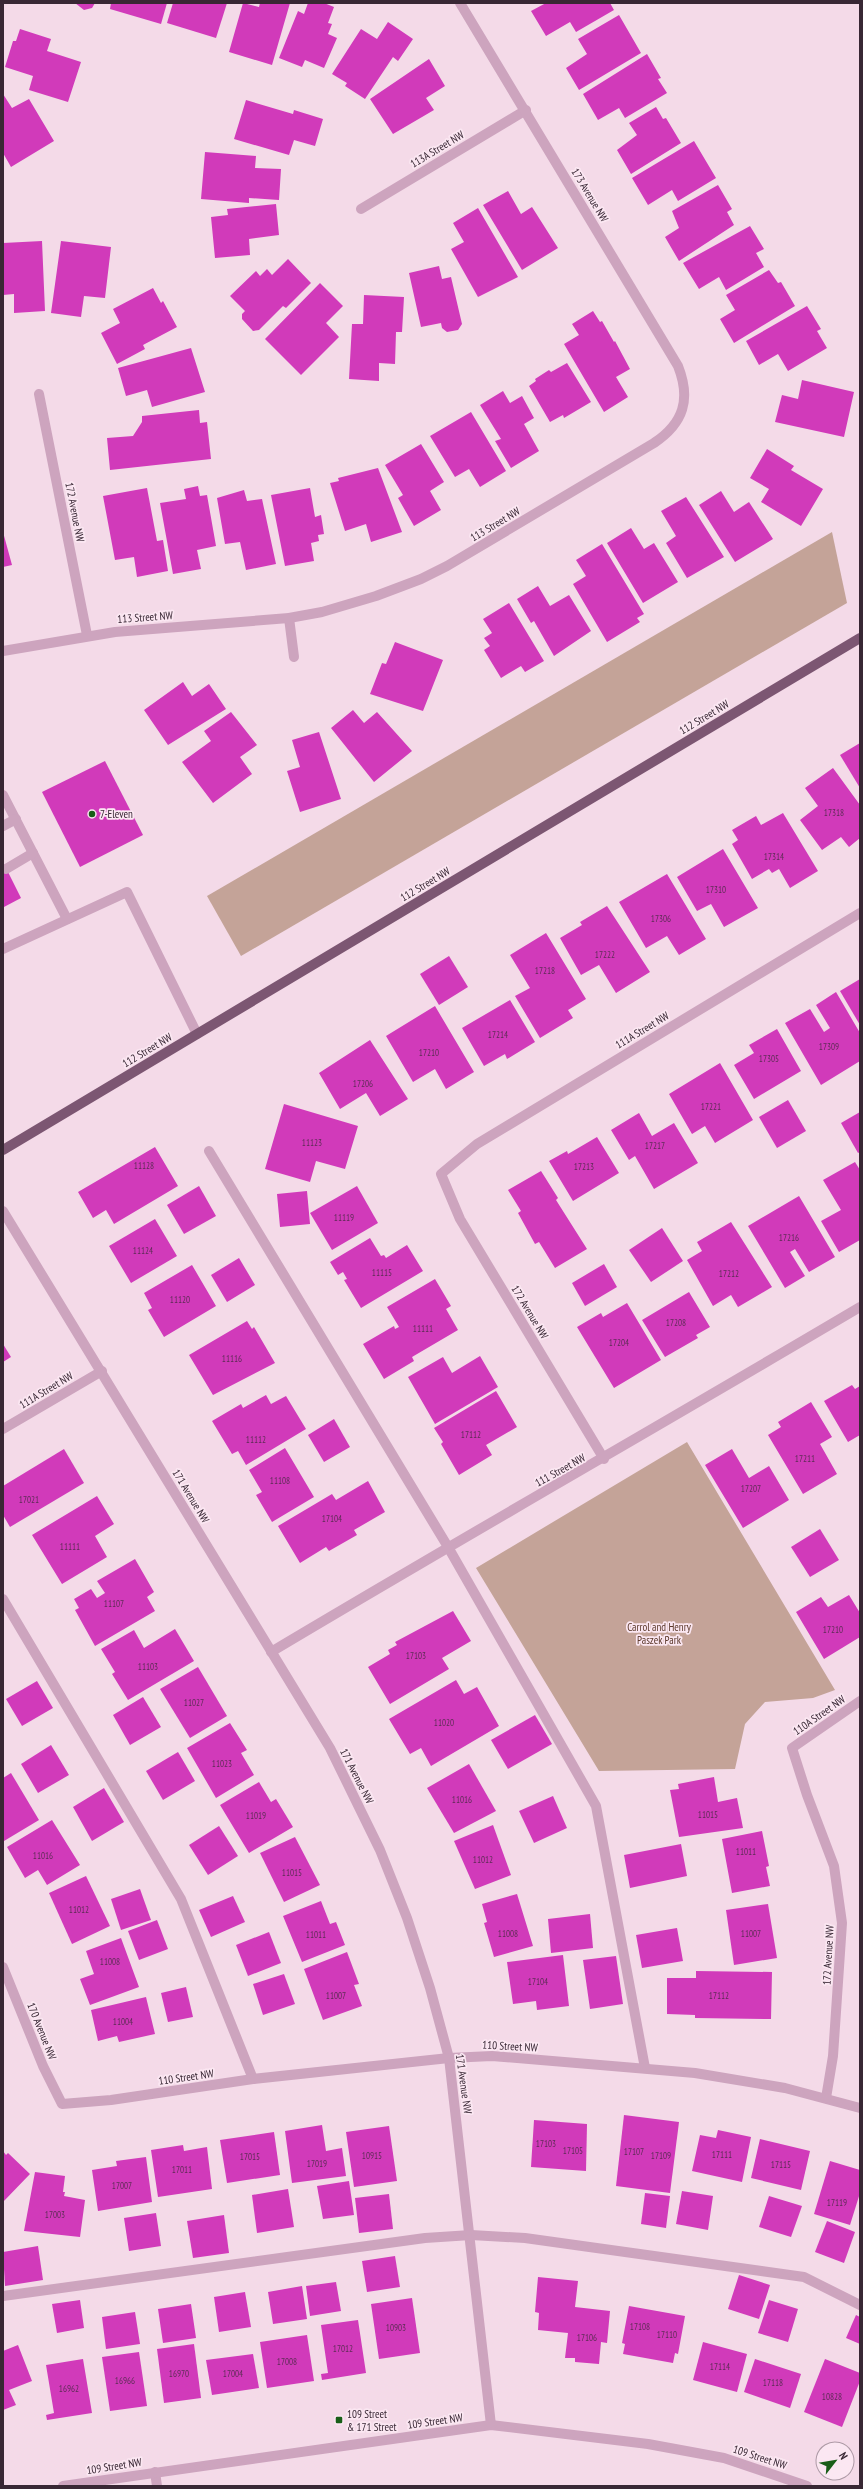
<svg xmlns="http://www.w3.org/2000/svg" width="863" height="2489" viewBox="0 0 863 2489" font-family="'PT Sans Narrow',sans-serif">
<rect width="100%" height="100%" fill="#f4dae8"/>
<g fill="#c4a398">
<path d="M832 532 847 603 241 956 207 896Z"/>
<path d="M687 1442 835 1690 813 1698 765 1702 745 1724 735 1769 599 1771 476 1568Z"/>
</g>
<g fill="#d13aba">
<path d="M75 3H95L92 8 84 10Z"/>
<path d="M111 3H167L161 24 110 9Z"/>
<path d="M173 3H227L216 38 167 23Z"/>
<path d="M243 3 259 7 260 3H290L272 65 229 52Z"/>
<path d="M308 3H324L334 7 328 23 332 24 328 34 337 38 324 68 305 60 302 67 279 58 298 11 304 14Z"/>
<path d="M546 3H610L614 10 576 32 570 22 546 36 531 11Z"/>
<path d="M619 15 641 53 579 90 566 68 587 54 578 39Z"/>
<path d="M388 22 413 39 398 61 393 57 365 99 345 86 347 83 332 74 361 29 377 39Z"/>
<path d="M20 29 51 39 47 51 81 62 68 102 29 90 33 76 5 67 13 41H16Z"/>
<path d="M647 54 661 78 658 79 667 93 625 118 619 108 598 120 583 94Z"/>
<path d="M429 59 445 86 426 98 434 110 393 134 370 99Z"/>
<path d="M3 94 12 108 29 99 54 141 11 167 3 153Z"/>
<path d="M246 100 293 114 294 110 323 119 315 146 294 140 289 155 234 139Z"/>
<path d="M656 107 663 119 666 118 681 143 631 174 617 150 637 135 629 123Z"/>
<path d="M694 141 716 178 678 201 672 190 648 205 632 178Z"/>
<path d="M205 152 256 156 255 168 281 169 279 200 249 198V203L201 199Z"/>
<path d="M718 185 732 209 727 212 734 225 679 261 665 237 679 228 672 211Z"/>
<path d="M508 191 521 214 532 207 558 248 522 270 483 205Z"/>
<path d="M276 204 279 235 249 239 250 255 215 258 211 217 228 215 227 209Z"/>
<path d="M478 208 518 277 478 297 451 249 464 242 453 223Z"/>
<path d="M750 226 764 249 756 253 764 267 726 290 719 277 699 289 683 263Z"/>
<path d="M42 241 45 311 14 313V294L3 295V243Z"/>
<path d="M61 241 111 247 105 298 84 296 81 317 51 313Z"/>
<path d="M288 259 311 283 286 308 283 306 259 330 253 331 242 319V314L245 311 230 296 256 271 260 276 267 269 272 275Z"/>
<path d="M439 266 442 279 451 277 462 324 458 330 447 332 442 328 441 323 421 327 409 273Z"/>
<path d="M769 270 778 283 781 282 795 306 734 343 720 319 735 310 726 295Z"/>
<path d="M320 283 343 306 326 323 339 337 301 375 265 339Z"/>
<path d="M153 288 161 303 163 301 177 327 143 345 145 349 117 364 101 333 120 323 113 309Z"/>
<path d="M364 295 404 297 402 332H396L395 364 379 363V381L349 379 352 324H363Z"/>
<path d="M807 306 821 329 817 331 827 348 788 371 778 354 759 365 746 341Z"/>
<path d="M593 311 600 322 602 321 614 342 615 341 630 369 616 377 628 397 604 412 564 344 579 335 572 324Z"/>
<path d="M191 348 205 392 152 407 147 390 126 396 118 368Z"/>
<path d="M567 363 591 402 564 418 563 415 550 422 529 386 536 381 535 379 549 370 551 372Z"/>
<path d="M802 380 854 392 844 437 775 422 782 395 798 399Z"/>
<path d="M503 391 510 403 522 396 534 418 524 424 539 451 511 468 495 441 501 439 480 405Z"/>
<path d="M199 410 200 423 207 422 211 459 110 470 107 438 133 436 142 422V416Z"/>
<path d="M471 412 506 471 480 487 469 469 455 477 430 436Z"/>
<path d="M421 444 444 482 430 491 441 510 414 526 398 498 403 495 385 465Z"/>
<path d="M767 449 794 466 791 470 823 489 801 526 761 502 769 489 750 478Z"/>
<path d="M378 468 402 532 371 542 366 524 345 531 330 483 339 481 338 478Z"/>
<path d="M198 486 200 496 207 495 216 546 197 550 201 569 173 574 160 503 186 499 184 489Z"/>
<path d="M147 488 157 541 163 540 168 571 137 577 134 557 115 560 103 496Z"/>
<path d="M310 488 315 517 321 515 324 534 318 535 319 541 311 543 314 561 285 566 271 495Z"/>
<path d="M244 490 247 501 262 499 276 564 246 570 240 542 225 544 217 498Z"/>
<path d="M721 491 734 512 749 502 773 539 735 562 699 505Z"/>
<path d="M686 497 724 557 687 578 666 543 676 536 661 511Z"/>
<path d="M631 528 644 549 654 543 678 582 643 603 607 543Z"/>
<path d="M3 532 12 565 3 567Z"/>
<path d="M602 544 644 614 637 618 640 622 607 642 573 584 586 576 576 560Z"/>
<path d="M538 586 550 606 569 595 591 631 554 656 534 621 531 623 517 599Z"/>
<path d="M509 603 544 661 525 672 521 666 501 678 484 650 490 646 484 638 492 633 483 619Z"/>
<path d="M395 642 443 660 423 711 370 694 382 663 386 664Z"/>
<path d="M183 682 192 696 209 684 226 709 168 745 144 710Z"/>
<path d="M353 710 364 723 377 712 412 751 374 782 331 728Z"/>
<path d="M231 712 257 745 240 757 252 774 213 803 182 762 211 741 204 731Z"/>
<path d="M319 732 341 799 300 812 287 771 300 767 292 740Z"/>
<path d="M860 743V788L840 755Z"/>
<path d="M105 761 143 835 80 867 42 792Z"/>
<path d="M833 768 860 805V838L849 847 841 837 822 850 800 820 818 806 805 788Z"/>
<path d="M783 813 818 871 790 888 779 869 772 873 769 869 752 879 732 844 738 840 732 830 756 816 761 825Z"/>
<path d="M723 849 758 908 724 927 711 904 697 911 677 877Z"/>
<path d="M3 862 21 898 4 907 3 906Z"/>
<path d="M667 874 706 939 679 955 667 936 646 948 619 902Z"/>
<path d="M607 906 650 972 616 993 599 965 581 975 560 938 582 925 580 922Z"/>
<path d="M546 933 586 999 568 1010 573 1018 540 1038 515 996 530 988 510 955Z"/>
<path d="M449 956 468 987 439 1005 420 974Z"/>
<path d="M860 979V1025L840 991Z"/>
<path d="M836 992 860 1033V1061L821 1085 785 1023 810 1009 824 1032 830 1028 816 1005Z"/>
<path d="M510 1000 535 1042 507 1059 505 1054 484 1066 462 1028Z"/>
<path d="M435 1006 474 1072 446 1089 435 1069 413 1082 386 1036Z"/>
<path d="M777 1029 801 1071 754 1099 734 1065 754 1053 749 1045Z"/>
<path d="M370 1040 408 1099 380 1116 366 1093 340 1109 319 1073Z"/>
<path d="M720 1063 753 1120 715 1143 705 1126 692 1134 669 1094Z"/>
<path d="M788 1100 806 1131 777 1148 759 1117Z"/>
<path d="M284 1104 358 1126 345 1169 316 1161 310 1182 265 1169Z"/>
<path d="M860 1112V1152L858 1153 841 1123Z"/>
<path d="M639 1113 652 1136 674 1123 698 1163 654 1189 635 1156 629 1160 611 1130Z"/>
<path d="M597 1137 619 1173 573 1201 549 1161 567 1151 568 1154Z"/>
<path d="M155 1147 178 1186 114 1224 106 1210 93 1218 78 1192Z"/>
<path d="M855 1162 860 1170V1240L839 1252 821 1221 841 1210 823 1180Z"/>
<path d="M541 1171 558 1198 556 1200 587 1249 555 1268 539 1242 535 1244 518 1213 521 1211 508 1190Z"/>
<path d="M199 1186 216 1216 184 1234 167 1205Z"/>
<path d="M357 1186 378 1223 332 1250 310 1213Z"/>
<path d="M307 1191 310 1224 280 1227 277 1194Z"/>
<path d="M799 1196 835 1257 809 1272 795 1249 790 1252 805 1276 785 1288 748 1226Z"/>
<path d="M155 1219 177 1256 131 1283 109 1246Z"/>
<path d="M731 1222 772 1287 738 1307 731 1295 713 1306 687 1260 702 1251 697 1242Z"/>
<path d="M662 1228 683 1261 651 1282 629 1250Z"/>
<path d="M370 1238 381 1256 384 1255 386 1258 407 1245 423 1271 361 1308 344 1280 347 1279 343 1272 338 1275 330 1262Z"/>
<path d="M239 1258 255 1285 227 1302 211 1275Z"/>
<path d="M604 1264 617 1287 585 1306 572 1283Z"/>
<path d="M192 1265 216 1306 164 1337 148 1310 152 1308 144 1293Z"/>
<path d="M435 1279 451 1306 446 1309 458 1330 412 1357 414 1361 384 1379 363 1344 394 1326 395 1329 399 1327 387 1307Z"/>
<path d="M689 1292 710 1327 696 1335 698 1338 665 1357 642 1320Z"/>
<path d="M627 1303 661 1360 614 1388 577 1327 601 1313 603 1317Z"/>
<path d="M247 1321 252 1329 254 1327 275 1363 213 1395 189 1355Z"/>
<path d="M3 1344 11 1357 3 1362Z"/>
<path d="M480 1356 498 1387 435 1424 408 1377 443 1357 452 1373Z"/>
<path d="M852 1385 855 1389 860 1386V1435L848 1442 824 1401Z"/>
<path d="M496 1391 517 1427 486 1445 492 1455 459 1475 441 1444 443 1442 434 1428Z"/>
<path d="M266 1395 271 1404 286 1396 306 1429 246 1465 238 1451 232 1454 212 1421 241 1404 243 1408Z"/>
<path d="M811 1402 832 1437 820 1444 837 1474 803 1494 768 1435 781 1427 778 1422Z"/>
<path d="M334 1419 350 1447 324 1462 308 1435Z"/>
<path d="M285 1448 314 1497 272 1522 256 1495 262 1492 249 1470Z"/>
<path d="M64 1449 84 1483 10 1527 3 1515V1486Z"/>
<path d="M732 1449 749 1478 769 1466 789 1500 743 1528 705 1465Z"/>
<path d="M368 1481 385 1512 354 1530 357 1535 329 1551 326 1547 300 1563 278 1526 332 1494 336 1500Z"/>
<path d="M97 1496 114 1524 95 1536 107 1557 62 1584 32 1535Z"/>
<path d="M820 1529 839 1560 810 1577 791 1547Z"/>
<path d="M135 1559 154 1592 147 1597 155 1611 95 1646 75 1610 79 1608 74 1599 91 1589 97 1598 105 1593 97 1581Z"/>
<path d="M849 1595 860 1613V1637L824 1659 796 1612 821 1597 828 1607Z"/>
<path d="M453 1611 471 1641 442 1658 449 1669 390 1704 368 1667 390 1654 388 1650 397 1645 395 1642Z"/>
<path d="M175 1629 194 1661 128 1700 112 1674 115 1672 101 1649 134 1630 144 1648Z"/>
<path d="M198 1667 227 1716 190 1738 160 1689Z"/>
<path d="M456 1680 464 1694 477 1687 499 1726 431 1766 421 1748 410 1754 389 1719Z"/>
<path d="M37 1681 53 1708 22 1726 6 1699Z"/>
<path d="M143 1697 161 1727 130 1745 113 1715Z"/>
<path d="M535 1715 552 1744 508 1769 491 1740Z"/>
<path d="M230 1723 247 1750 241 1753 254 1775 216 1798 187 1748Z"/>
<path d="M51 1745 69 1775 38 1793 21 1764Z"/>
<path d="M178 1752 195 1781 163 1800 146 1771Z"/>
<path d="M469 1764 496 1811 454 1833 427 1788Z"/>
<path d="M11 1773 39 1820 4 1841 3 1778Z"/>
<path d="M714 1777 718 1802 737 1798 743 1828 679 1837 670 1790 679 1789 678 1784Z"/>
<path d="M259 1782 271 1802 276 1799 293 1827 249 1853 220 1805Z"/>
<path d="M104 1788 124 1822 92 1841 73 1807Z"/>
<path d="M553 1796 567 1828 534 1843 519 1811Z"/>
<path d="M52 1820 80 1865 47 1885 38 1870 25 1878 7 1847Z"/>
<path d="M493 1825 511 1875 475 1889 454 1841Z"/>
<path d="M219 1826 238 1856 208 1875 189 1845Z"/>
<path d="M762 1831 769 1866 766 1867 770 1886 732 1893 722 1839Z"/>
<path d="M295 1837 320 1885 284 1902 260 1853Z"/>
<path d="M681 1844 687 1876 630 1888 624 1855Z"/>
<path d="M86 1876 110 1926 72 1944 49 1893Z"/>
<path d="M140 1889 151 1920 121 1930 111 1899Z"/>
<path d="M517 1894 533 1946 494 1957 484 1923 487 1922 482 1904Z"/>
<path d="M233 1896 245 1922 211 1937 199 1910Z"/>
<path d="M321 1901 330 1924 336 1922 345 1945 302 1962 283 1916Z"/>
<path d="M768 1904 777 1958 734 1965 726 1910Z"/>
<path d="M590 1914 593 1948 551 1953 548 1919Z"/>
<path d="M157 1920 168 1949 139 1960 128 1931Z"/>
<path d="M677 1928 683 1961 642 1968 636 1935Z"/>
<path d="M269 1932 281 1963 248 1976 236 1945Z"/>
<path d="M121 1938 139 1987 90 2005 80 1979 94 1974 86 1951Z"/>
<path d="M347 1952 359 1984 354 1985 362 2006 323 2020 304 1969Z"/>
<path d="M563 1955 569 2006 537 2010 536 2001 513 2004 507 1962Z"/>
<path d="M616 1956 623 2004 590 2009 583 1960Z"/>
<path d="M696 1971 772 1972 771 2019 695 2018V2015L667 2014V1978H696Z"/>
<path d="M284 1974 295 2004 263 2015 253 1984Z"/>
<path d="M186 1987 193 2017 168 2022 161 1993Z"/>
<path d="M146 1997 155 2034 119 2042 117 2036 98 2041 91 2010Z"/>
<path d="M624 2115 679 2122 670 2193 616 2186Z"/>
<path d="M534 2120 587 2124 586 2171 531 2167Z"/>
<path d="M322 2125 326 2151 342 2148 346 2176 292 2183 285 2131Z"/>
<path d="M389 2126 397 2181 354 2187 346 2132Z"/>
<path d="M718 2130 751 2137 742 2182 692 2171 700 2135 716 2138Z"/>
<path d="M274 2132 280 2175 227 2183 220 2140Z"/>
<path d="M760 2139 810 2151 801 2190 751 2178Z"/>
<path d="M183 2145 184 2151 207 2147 212 2189 158 2197 151 2150Z"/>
<path d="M3 2151 6 2155 8 2153 30 2174 3 2202Z"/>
<path d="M146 2157 152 2202 98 2211 92 2170 117 2166 116 2161Z"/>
<path d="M830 2161 860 2170V2193L850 2225 814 2214Z"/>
<path d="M35 2172 65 2176 63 2192H65L64 2196 85 2200 80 2237 24 2231Z"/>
<path d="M349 2181 354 2215 323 2219 317 2186Z"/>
<path d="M288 2189 294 2227 257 2233 252 2195Z"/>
<path d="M682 2191 713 2196 708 2230 676 2224Z"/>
<path d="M645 2193 670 2196 666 2228 641 2224Z"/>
<path d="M389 2194 393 2229 359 2233 355 2198Z"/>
<path d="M769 2196 802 2206 791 2237 759 2227Z"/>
<path d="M156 2213 161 2246 129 2251 124 2218Z"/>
<path d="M224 2215 229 2253 193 2258 187 2221Z"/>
<path d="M827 2221 855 2232 844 2263 815 2252Z"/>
<path d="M38 2246 43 2280 5 2286 3 2252Z"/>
<path d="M395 2256 400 2287 367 2292 362 2261Z"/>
<path d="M739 2275 770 2285 759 2319 728 2309Z"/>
<path d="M538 2277 578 2281 575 2307 610 2311 607 2343 601 2342 599 2364 575 2362V2358H565L568 2333 538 2330 539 2313 535 2312Z"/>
<path d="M336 2282 341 2311 310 2316 306 2286Z"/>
<path d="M302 2286 307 2319 273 2324 268 2292Z"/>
<path d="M245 2292 251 2327 219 2332 214 2297Z"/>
<path d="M412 2298 420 2353 379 2359 371 2304Z"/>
<path d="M80 2300 84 2328 57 2333 52 2304Z"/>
<path d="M769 2300 798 2309 788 2342 758 2333Z"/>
<path d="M191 2304 196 2338 163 2343 158 2309Z"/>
<path d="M629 2306 685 2316 678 2354 675 2353 673 2363 623 2354 625 2344 622 2343Z"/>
<path d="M135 2312 140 2344 106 2349 102 2317Z"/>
<path d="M856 2315 860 2317V2344L846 2338Z"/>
<path d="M358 2320 366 2373 322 2380 321 2374 328 2373 321 2325Z"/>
<path d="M307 2335 314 2381 267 2388 260 2342Z"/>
<path d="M703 2342 747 2354 737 2392 693 2380Z"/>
<path d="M194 2344 201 2398 164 2403 157 2349Z"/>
<path d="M18 2345 32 2381 9 2390 16 2405 3 2410V2351Z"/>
<path d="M139 2352 147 2406 110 2411 102 2357Z"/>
<path d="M253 2354 259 2388 212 2395 206 2360Z"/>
<path d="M83 2359 92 2413 47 2420 46 2415 54 2413 46 2365Z"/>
<path d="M755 2359 801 2374 790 2408 744 2392Z"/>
<path d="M825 2359 860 2373V2381L842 2427 804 2412Z"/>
</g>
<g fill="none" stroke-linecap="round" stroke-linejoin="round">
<g stroke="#cda4be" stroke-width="10">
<path d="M361 209 526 110"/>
<path d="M39 394 87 635"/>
<path d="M289 618 294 657"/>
<path d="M3 651 115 632 289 618 322 612 376 596 421 579 447 566 654 443C684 423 691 399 678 366L460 3"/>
<path d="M3 795 67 919"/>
<path d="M3 826 16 819"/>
<path d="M6 869 33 853"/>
<path d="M3 949 127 892 197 1034"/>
<path d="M209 1151 448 1547 596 1806 645 2068"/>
<path d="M3 1211 330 1748 380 1850 407 1918 430 1988 449 2058 491 2425"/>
<path d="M3 1429 102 1371"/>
<path d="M604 1459 460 1219 441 1174 477 1144 860 913"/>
<path d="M3 1599 181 1899 253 2079"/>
<path d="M271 1652C467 1535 664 1423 860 1307"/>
<path d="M3 1967 43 2066 62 2104 111 2100 253 2079 449 2058 492 2056 695 2073 785 2088 860 2108"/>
<path d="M826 2098 833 2056 842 1923 834 1866 807 1795 792 1748 860 1701"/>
<path d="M3 2296 425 2238 471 2235 525 2238 804 2277 860 2305"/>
<path d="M155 2472 157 2486"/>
<path d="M63 2486 491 2425 648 2444 724 2458 807 2486"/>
</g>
<path stroke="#7c5672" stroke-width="10" d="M3 1150 860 638"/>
</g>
<g fill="#195e18" stroke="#fbe7f2" stroke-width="1.5">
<circle cx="92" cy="814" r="4"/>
<rect x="335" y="2416" width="8" height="8" rx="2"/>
</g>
<g text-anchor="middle" stroke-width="3.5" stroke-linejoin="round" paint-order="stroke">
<g font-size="9" fill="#5e2c56">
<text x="834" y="816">17318</text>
<text x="774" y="860">17314</text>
<text x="716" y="893">17310</text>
<text x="661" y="922">17306</text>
<text x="605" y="958">17222</text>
<text x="545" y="974">17218</text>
<text x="498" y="1038">17214</text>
<text x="829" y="1050">17309</text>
<text x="429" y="1056">17210</text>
<text x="769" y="1062">17305</text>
<text x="363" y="1087">17206</text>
<text x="711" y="1110">17221</text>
<text x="312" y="1146">11123</text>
<text x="655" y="1149">17217</text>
<text x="144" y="1169">11128</text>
<text x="584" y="1170">17213</text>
<text x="344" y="1221">11119</text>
<text x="789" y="1241">17216</text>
<text x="143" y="1254">11124</text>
<text x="382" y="1276">11115</text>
<text x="729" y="1277">17212</text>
<text x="180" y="1303">11120</text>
<text x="676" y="1326">17208</text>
<text x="423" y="1332">11111</text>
<text x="619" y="1346">17204</text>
<text x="232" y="1362">11116</text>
<text x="471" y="1438">17112</text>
<text x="256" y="1443">11112</text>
<text x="805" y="1462">17211</text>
<text x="280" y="1484">11108</text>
<text x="751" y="1492">17207</text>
<text x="29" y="1503">17021</text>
<text x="332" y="1522">17104</text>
<text x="70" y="1550">11111</text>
<text x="114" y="1607">11107</text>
<text x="833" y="1633">17210</text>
<text x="416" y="1659">17103</text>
<text x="148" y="1670">11103</text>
<text x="194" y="1706">11027</text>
<text x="444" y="1726">11020</text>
<text x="222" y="1767">11023</text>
<text x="462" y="1803">11016</text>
<text x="708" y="1818">11015</text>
<text x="256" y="1819">11019</text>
<text x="746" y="1855">11011</text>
<text x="43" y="1859">11016</text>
<text x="483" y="1863">11012</text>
<text x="292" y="1876">11015</text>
<text x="79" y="1913">11012</text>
<text x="508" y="1937">11008</text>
<text x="751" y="1937">11007</text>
<text x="316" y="1938">11011</text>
<text x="110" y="1965">11008</text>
<text x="538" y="1985">17104</text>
<text x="336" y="1999">11007</text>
<text x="719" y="1999">17112</text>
<text x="123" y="2025">11004</text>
<text x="546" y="2147">17103</text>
<text x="573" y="2154">17105</text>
<text x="634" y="2155">17107</text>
<text x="722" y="2158">17111</text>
<text x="372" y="2159">10915</text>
<text x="661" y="2159">17109</text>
<text x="250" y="2160">17015</text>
<text x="317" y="2167">17019</text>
<text x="781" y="2168">17115</text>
<text x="182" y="2173">17011</text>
<text x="122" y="2189">17007</text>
<text x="837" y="2206">17119</text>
<text x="55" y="2218">17003</text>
<text x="640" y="2330">17108</text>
<text x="396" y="2331">10903</text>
<text x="667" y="2338">17110</text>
<text x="587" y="2341">17106</text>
<text x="343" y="2352">17012</text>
<text x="287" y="2365">17008</text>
<text x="720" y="2370">17114</text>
<text x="179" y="2377">16970</text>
<text x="233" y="2377">17004</text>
<text x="125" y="2384">16966</text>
<text x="773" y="2386">17118</text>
<text x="69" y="2392">16962</text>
<text x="832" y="2400">10828</text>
</g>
<g font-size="11" fill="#382734" stroke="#fbe7f2">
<text transform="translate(437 149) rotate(-31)" y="4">113A Street NW</text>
<text transform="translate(590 195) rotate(59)" y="4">173 Avenue NW</text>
<text transform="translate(75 512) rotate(79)" y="4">172 Avenue NW</text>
<text transform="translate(495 524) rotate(-31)" y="4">113 Street NW</text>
<text transform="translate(145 617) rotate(-4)" y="4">113 Street NW</text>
<text transform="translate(704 717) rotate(-31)" y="4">112 Street NW</text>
<text transform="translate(425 884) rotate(-31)" y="4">112 Street NW</text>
<text transform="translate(642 1030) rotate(-31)" y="4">111A Street NW</text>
<text transform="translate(147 1050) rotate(-31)" y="4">112 Street NW</text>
<text transform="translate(530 1312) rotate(59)" y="4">172 Avenue NW</text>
<text transform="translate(46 1390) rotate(-31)" y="4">111A Street NW</text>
<text transform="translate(560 1470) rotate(-29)" y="4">111 Street NW</text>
<text transform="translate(191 1496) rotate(59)" y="4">171 Avenue NW</text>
<text transform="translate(819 1715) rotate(-35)" y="4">110A Street NW</text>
<text transform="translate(357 1776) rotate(63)" y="4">171 Avenue NW</text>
<text transform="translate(828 1955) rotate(-87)" y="4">172 Avenue NW</text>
<text transform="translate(42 2031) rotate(68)" y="4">170 Avenue NW</text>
<text transform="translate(510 2046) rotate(3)" y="4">110 Street NW</text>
<text transform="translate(186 2077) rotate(-8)" y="4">110 Street NW</text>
<text transform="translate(464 2084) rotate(82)" y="4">171 Avenue NW</text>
<text transform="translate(435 2421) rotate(-8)" y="4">109 Street NW</text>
<text transform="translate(760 2457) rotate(18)" y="4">109 Street NW</text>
<text transform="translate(114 2466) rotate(-9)" y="4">109 Street NW</text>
</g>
<g font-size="11" fill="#382734" stroke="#fbe7f2" text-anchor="start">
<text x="100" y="818">7-Eleven</text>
<text x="347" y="2418">109 Street<tspan x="347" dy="13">&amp; 171 Street</tspan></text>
</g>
<g font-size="11" fill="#593628" stroke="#fbe7f2">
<text x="659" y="1631">Carrol and Henry<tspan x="659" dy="13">Paszek Park</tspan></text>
</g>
</g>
<rect width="863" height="2489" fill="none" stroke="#382734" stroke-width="8"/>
<g transform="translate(835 2461) rotate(59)"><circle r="19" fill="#fbe7f2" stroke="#ad9aa6"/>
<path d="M0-3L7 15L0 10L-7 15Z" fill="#195e18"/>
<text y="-6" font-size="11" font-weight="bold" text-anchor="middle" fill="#382734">N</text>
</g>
</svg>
